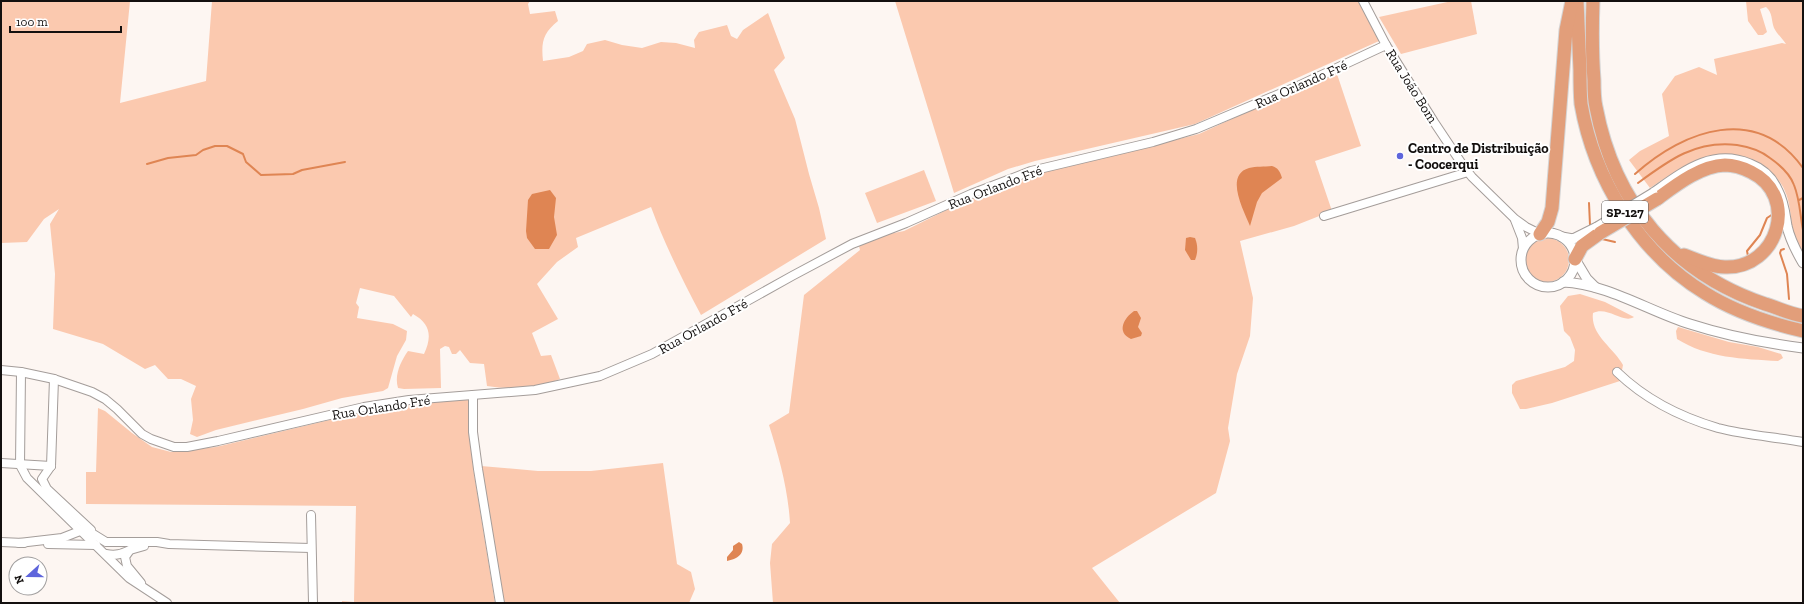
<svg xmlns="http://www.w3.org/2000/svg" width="1804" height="604" viewBox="0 0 1804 604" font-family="'Zilla Slab',serif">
<rect width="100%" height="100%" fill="#fdf6f2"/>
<g fill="#fbc9af">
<path d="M1 1H130L120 103 206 81 212 1H530L528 4 530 14 555 11 558 21C543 33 541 42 543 61L569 57 583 51 587 44 605 40 622 45 642 48 661 42 676 43 695 48 694 40 699 32 727 25 731 36 737 39 743 30 768 13 785 58 774 70 795 119 809 174 819 208 826 239 701 315C682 279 665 245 651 207L576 238 578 247 557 262 537 284 558 319 532 333 541 356 551 355 560 379C537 388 511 390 487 386L484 364 470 363 460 350 456 354H452L449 347 445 346 440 349 441 388 404 389 398 388C394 375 401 361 408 351L424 354C432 337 431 324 413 314L411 317 394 296 360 288 356 303 359 307 357 318 393 324 407 331 406 340 397 356 388 388 383 391 342 398 303 409 216 430 197 437 190 434 193 420 191 399 196 386 181 379H168L155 365 145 369 103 344 53 329 55 274 50 224 59 209 44 219 27 242 1 243Z"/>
<path d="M895 1H1358L1379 41 1195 124 1035 161 1008 169 954 193Z"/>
<path d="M1452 1H1471L1477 34 1401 54 1379 17Z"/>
<path d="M1746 1H1803V257C1799 249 1795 241 1793 231 1790 217 1791 203 1784 189 1779 178 1767 167 1756 162 1716 141 1683 167 1650 188L1629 160 1640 151 1669 136 1662 94 1675 76 1699 67 1717 75 1714 59 1782 43 1786 44C1782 38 1777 34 1774 28 1771 20 1773 13 1766 7L1760 9 1767 32 1763 35H1758L1748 21Z"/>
<path d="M1336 71 1361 146 1315 161 1332 211 1294 226 1240 241 1253 298 1250 336 1237 374 1228 428 1230 441 1216 493 1092 568 1120 603H773L770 563 772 544 790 523C788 489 779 457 769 425L789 413 804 295 860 250 859 246 889 234 904 231 969 199 1032 175 1199 134Z"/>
<path d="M924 170 936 201 877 223 865 193Z"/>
<circle cx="1547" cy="260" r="22"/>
<path d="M1580 294 1605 302 1634 317C1623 324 1608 306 1593 313 1590 335 1614 348 1623 365L1620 381 1552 403 1526 409H1520L1512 393V385L1516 381 1565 367 1574 361 1575 350 1570 337 1564 331 1560 306 1568 296Z"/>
<path d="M1678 327 1729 342 1758 347 1781 354 1783 358 1778 361C1743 359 1707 358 1677 339L1676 331Z"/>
<path d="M468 399 473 467 495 603H342V601L354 602 356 506 86 504V472H96L98 408 105 411 132 433 152 447 171 452 216 447 363 412 407 404Z"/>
<path d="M663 463 677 564 691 572 695 589 689 603H504L490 526 481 466 538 471H591Z"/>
</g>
<g fill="#df8553">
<path d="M1272 166C1278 168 1280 171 1282 178L1262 193 1257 202 1250 226C1244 211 1224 175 1249 168 1256 166 1264 167 1272 166Z"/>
<path d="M550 190 556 198 554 217 557 235 549 249H535L527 238 526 231 528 200 532 194Z"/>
<path d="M1190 237 1195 238C1198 245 1198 253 1195 260H1191L1185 250 1186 238Z"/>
<path d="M1134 311H1137L1141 318 1138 327 1142 333 1141 336 1131 339C1116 332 1124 318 1134 311Z"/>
<path d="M739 542 742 544C745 554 737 559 727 561V557L733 550V546Z"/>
</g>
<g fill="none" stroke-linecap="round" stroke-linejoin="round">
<g stroke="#df8553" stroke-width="2">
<path d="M147 164 168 158 196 155 203 150 215 146H227L243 154 246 162 261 175 293 174 302 170 345 162"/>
<path d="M1635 174C1685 129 1757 104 1803 168"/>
<path d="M1638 183C1669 160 1696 140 1737 145 1750 147 1760 150 1770 158 1780 165 1790 174 1794 185 1800 200 1800 215 1803 230"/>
<path d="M1799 200 1803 198"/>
<path d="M1589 203 1590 225"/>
<path d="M1602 239 1615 242"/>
<path d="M1803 241V240"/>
<path d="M1784 249 1781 250 1780 253 1787 274 1789 299"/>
<path d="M1748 256 1747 251 1760 235 1767 218 1773 214"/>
</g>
<g stroke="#a49d9a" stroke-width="10">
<g id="minor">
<path d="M1363 1 1386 45 1434 122 1464 167 1472 177 1515 219 1526 227 1540 234"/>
<path d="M1324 216 1468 172"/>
<path d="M1515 220 1522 238 1523 249"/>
<path d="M1 370 21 372 54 379 92 392 105 399 117 409 142 434 151 439 174 447H187L218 441 364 407 409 400 535 390 600 376 652 354 792 276 852 244 906 223 971 194 1031 171 1153 142 1196 129 1298 86 1386 45"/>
<path d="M21 372 20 465 27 478 129 578 167 603"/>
<path d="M1617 372C1645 399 1680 417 1718 428 1745 435 1775 437 1803 442"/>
<path d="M473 395V432L478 469 500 603"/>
<path d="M1 463 51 466"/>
<path d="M51 466 42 479 47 489 91 530"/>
<path d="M51 466 54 379"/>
<path d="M311 515 313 603"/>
<path d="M1 542 24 543"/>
<path d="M19 543 62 538 85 529 106 542H157L169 544 311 548"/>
<path d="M48 544 96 545"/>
<path d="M106 554C116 556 121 554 130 550"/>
<path d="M141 583 127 566 125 557 130 550 144 546"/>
</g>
</g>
<g stroke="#a49d9a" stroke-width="11">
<g id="tertiary">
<path d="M1653 193C1683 172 1712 148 1750 164 1763 169 1773 179 1778 191 1784 202 1785 214 1787 226 1790 240 1796 251 1803 263"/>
<circle cx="1548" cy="260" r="27"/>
<path d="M1562 237 1573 239 1597 227"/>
<path d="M1575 259 1587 279 1595 287"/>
<path d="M1563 282C1608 284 1648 311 1690 324 1727 336 1765 343 1803 348"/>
</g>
</g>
<g stroke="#d5d4d4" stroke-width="15">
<g id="trunk">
<path d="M1577 1C1578 24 1579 47 1580 70 1580 81 1580 93 1581 104 1594 179 1639 253 1705 293 1735 312 1769 323 1803 331"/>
<path d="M1593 1C1592 28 1592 54 1594 80 1594 89 1594 99 1596 107 1614 203 1673 273 1765 304 1778 308 1790 314 1803 316"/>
<path d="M1657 199C1676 185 1700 166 1725 165 1734 165 1743 168 1751 172 1800 196 1778 269 1725 267 1712 267 1697 260 1684 255"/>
<path d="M1540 234 1548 222 1552 208 1566 30 1572 1"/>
<path d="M1575 259 1582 246 1600 233"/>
</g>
</g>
<use href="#minor" stroke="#fff" stroke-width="8"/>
<use href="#tertiary" stroke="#fff" stroke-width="9"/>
<use href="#trunk" stroke="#e29e7a" stroke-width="13"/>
<g stroke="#a49d9a" stroke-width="11" stroke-linecap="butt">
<path id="tertiary-bridge" d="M1597 227 1653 193"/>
</g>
<g stroke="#d5d4d4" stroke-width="15" stroke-linecap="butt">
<path id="trunk-bridge" d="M1600 233 1657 199"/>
</g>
<use href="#tertiary-bridge" stroke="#fff" stroke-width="9"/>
<use href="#trunk-bridge" stroke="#e29e7a" stroke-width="13"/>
</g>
<circle fill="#5e65dc" stroke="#fff" stroke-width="1.5" cx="1400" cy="156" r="4"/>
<g text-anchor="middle" stroke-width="4" stroke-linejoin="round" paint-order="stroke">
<rect fill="#fff" stroke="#5a5857" stroke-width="1" x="1602" y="201" width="46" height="22" rx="3"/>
<g font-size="13" font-weight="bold" fill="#13100f">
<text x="1625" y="217">SP-127</text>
</g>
<g font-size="14" fill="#13100f" stroke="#fff">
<text transform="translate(1301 84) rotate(-24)" y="5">Rua Orlando Fré</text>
<text transform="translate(1412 86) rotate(58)" y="5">Rua João Bom</text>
<text transform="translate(995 187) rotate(-21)" y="5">Rua Orlando Fré</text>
<text transform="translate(703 326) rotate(-29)" y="5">Rua Orlando Fré</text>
<text transform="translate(381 407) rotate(-9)" y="5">Rua Orlando Fré</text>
</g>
<g font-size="14" font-weight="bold" fill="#13100f" stroke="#fff" text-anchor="start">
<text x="1408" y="153">Centro de Distribuição<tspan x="1408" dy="16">- Coocerqui</tspan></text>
</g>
</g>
<rect width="1804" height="604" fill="none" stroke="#13100f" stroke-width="4"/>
<g transform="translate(28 576) rotate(249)"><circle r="19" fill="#ffffff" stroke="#a19f9f"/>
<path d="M0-3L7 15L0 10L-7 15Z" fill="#5e65dc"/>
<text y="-6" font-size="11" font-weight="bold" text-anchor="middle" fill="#13100f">N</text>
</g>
<path d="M10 26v6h111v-6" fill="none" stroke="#13100f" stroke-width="2"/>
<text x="16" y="26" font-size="12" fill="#13100f" stroke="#ffffff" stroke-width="3" paint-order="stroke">100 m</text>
</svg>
